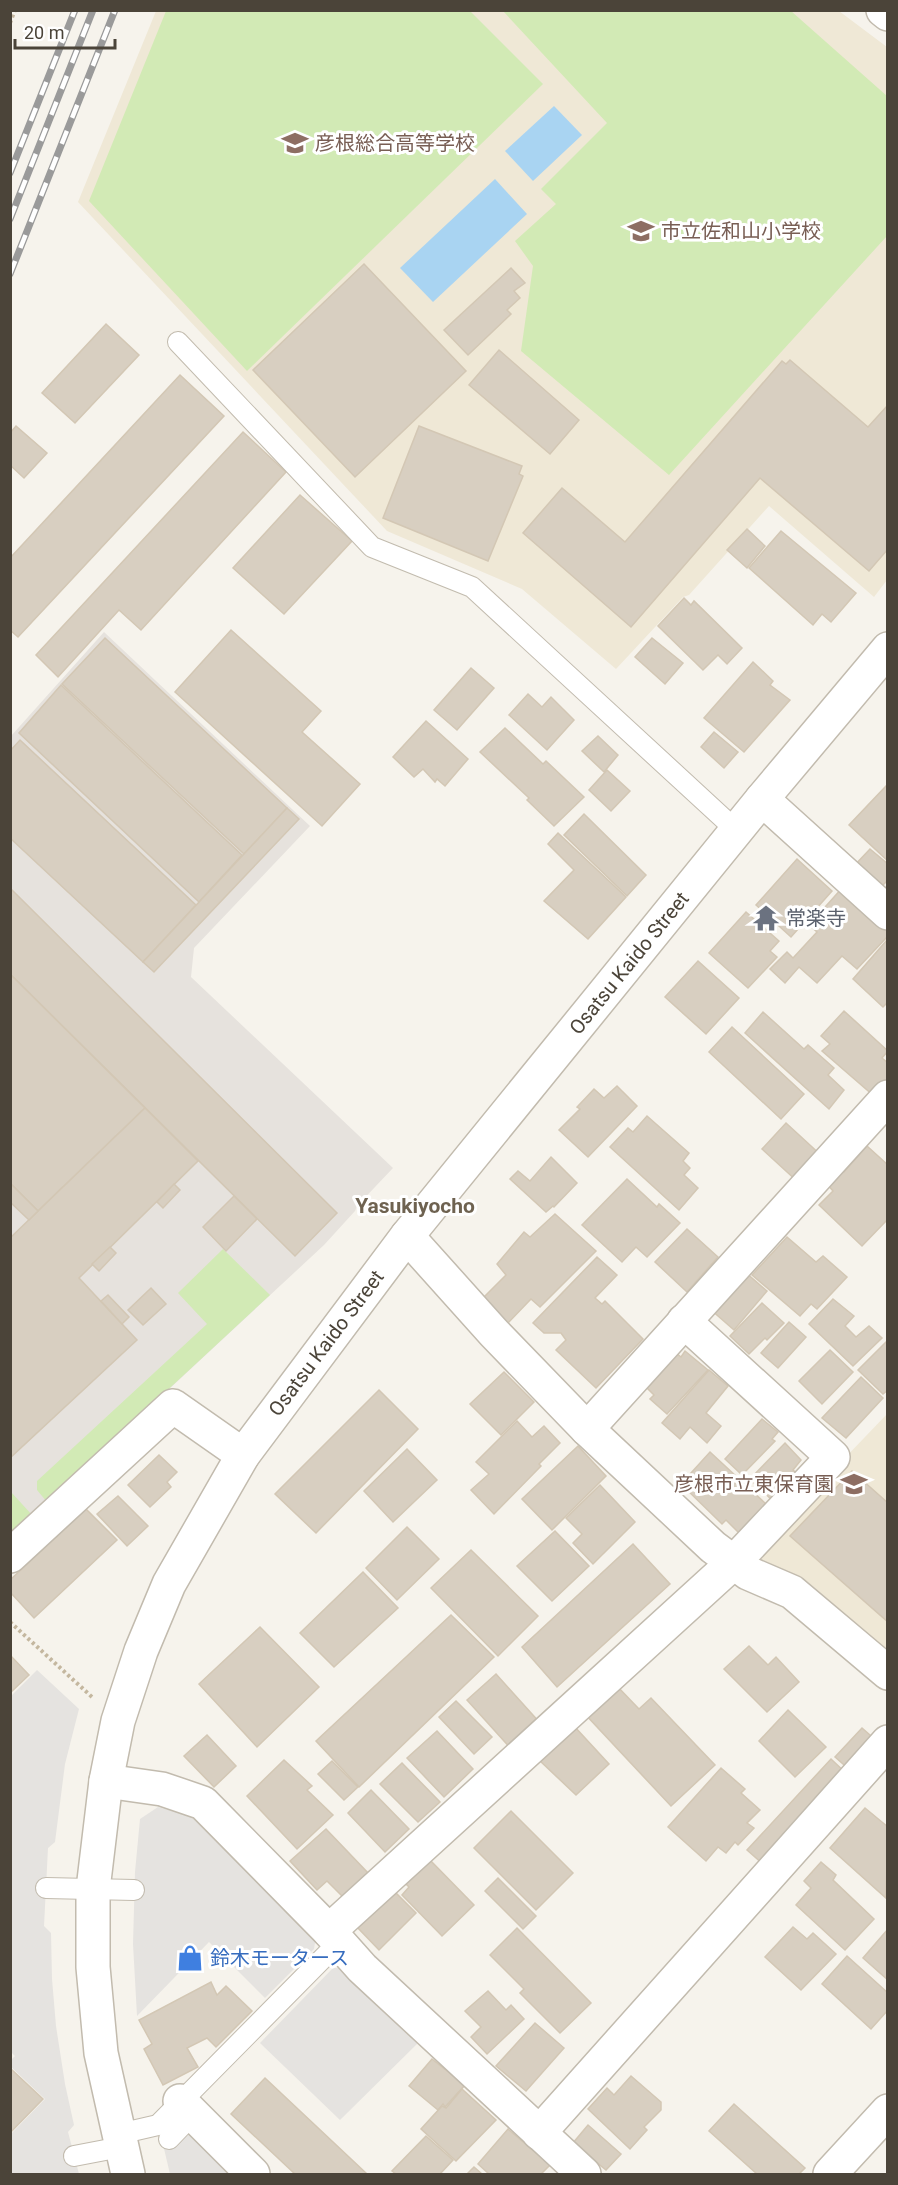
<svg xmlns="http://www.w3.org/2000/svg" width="898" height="2185" viewBox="0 0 898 2185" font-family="Roboto,'Noto Sans JP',sans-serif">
<rect width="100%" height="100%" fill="#f6f3ec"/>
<path fill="#e6e2dd" d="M104 632 310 826 194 948 191 977 393 1168 357 1206 355 1211 324 1245 11 1536V736Z"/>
<g fill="#efe8d6">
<path d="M156 11H839L887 47V580L874 597 769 506 689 595 683 597 616 669 522 589 387 531 78 202Z"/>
<path d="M887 1414V1651L808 1582 752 1555Z"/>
</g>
<g fill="#d2eab5">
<path d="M166 11H470L543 84 247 371 89 201Z"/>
<path d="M503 11H791L887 96V236L669 475 521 351 533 266 515 241 556 204 541 189 607 123Z"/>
<path d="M223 1249 270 1295 47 1502 37 1490V1481L207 1324 178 1293Z"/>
<path d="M11 1492 33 1516 11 1536Z"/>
</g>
<g fill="#e5e3e0">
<path d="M37 1670 79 1709 65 1764 55 1842 48 1848 44 1926 51 1933 52 1979 56 2026 65 2084 74 2125 68 2132 79 2174H11L10 2135 45 2099 10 2066 11 2060 15 2056 10 2051 11 1696Z"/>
<path d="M158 1807 190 1816 210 1831 317 1931 314 1949 265 1998 209 1942 137 2016 133 1944 135 1872 140 1819Z"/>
<path d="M333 1968H346L421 2040 340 2120 260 2043Z"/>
<path d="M181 2114 240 2174H170L161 2136Z"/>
</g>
<g fill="#a9d4f2">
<path d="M554 106 582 135 533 181 505 151Z"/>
<path d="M495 179 527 214 433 302 400 268Z"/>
</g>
<g fill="#d8cfc1" stroke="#d3c7b4" stroke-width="1.5">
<path d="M364 264 466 371 355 477 253 370Z"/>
<path d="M511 268 525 283 514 291 520 298 507 310 511 314 468 355 444 330Z"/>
<path d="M106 324 139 355 75 423 42 393Z"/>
<path d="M499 350 579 420 550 454 469 385Z"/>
<path d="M790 360 868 427 888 405V549L869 571 760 478 631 627 523 533 562 488 625 542 782 361 786 364Z"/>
<path d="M180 375 224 416 18 637 10 630V558Z"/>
<path d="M16 426 47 453 24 478 10 465V433Z"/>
<path d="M419 426 522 466 519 474 523 476 488 561 383 518Z"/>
<path d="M243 432 286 472 141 630 119 610 58 677 36 655Z"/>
<path d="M300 495 352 541 284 614 233 568Z"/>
<path d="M747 529 765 546 747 568 727 550Z"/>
<path d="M781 531 856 593 831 622 822 614 813 625 749 568Z"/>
<path d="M684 598 691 605 694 601 742 648 727 664 718 655 703 670 658 626Z"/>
<path d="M231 630 321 711 302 732 360 784 322 826 175 692Z"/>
<path d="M105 638 287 808 244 854 62 684Z"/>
<path d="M652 638 683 663 665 684 635 657Z"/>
<path d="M753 662 773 681 770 685 790 700 744 752 704 718Z"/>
<path d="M471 668 494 688 457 730 434 710Z"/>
<path d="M61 685 242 855 199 902 19 733Z"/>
<path d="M528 694 542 707 551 697 574 720 547 750 509 715Z"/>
<path d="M426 721 468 759 445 786 437 779 435 782 423 769 414 777 393 757Z"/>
<path d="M505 728 543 764 546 761 584 797 554 826 527 800 529 798 480 752Z"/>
<path d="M714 732 738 752 724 768 701 747Z"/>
<path d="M598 736 618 755 604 772 582 751Z"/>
<path d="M20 740 196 905 143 962 10 838V751Z"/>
<path d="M607 770 630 791 611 811 589 790Z"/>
<path d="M888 784V861L849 825Z"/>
<path d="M287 808 299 819 154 972 143 962Z"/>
<path d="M584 814 646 875 627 896 564 835Z"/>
<path d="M558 833 626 897 588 939 544 901 574 870 548 844Z"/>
<path d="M870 849 888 864V880L878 890 853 867Z"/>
<path d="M797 859 832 891 791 937 756 905Z"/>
<path d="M843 887 888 921V936L857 969 842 956 817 983 799 967 785 983 770 969 787 952 793 958 817 932 809 925Z"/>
<path d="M10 888 337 1213 295 1256 10 974Z"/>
<path d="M746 912 779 941 770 951 777 957 748 988 709 953Z"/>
<path d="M887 940 888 1002 883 1007 853 979Z"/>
<path d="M698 961 739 998 706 1034 665 997Z"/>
<path d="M10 974 145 1108 38 1211 10 1183Z"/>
<path d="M844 1011 888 1051 882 1058 888 1063V1082L874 1096 822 1051 830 1044 821 1036Z"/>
<path d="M763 1012 804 1049 808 1045 834 1068 828 1075 844 1090 829 1109 745 1033Z"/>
<path d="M732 1027 804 1094 781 1119 709 1052Z"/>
<path d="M617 1086 637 1106 588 1157 559 1130 580 1109 577 1107 594 1089 604 1098Z"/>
<path d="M145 1108 198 1161 79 1278 137 1340 10 1458V1238Z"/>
<path d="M647 1116 689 1153 683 1161 690 1168 684 1175 698 1188 679 1210 610 1147 628 1128 633 1132Z"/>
<path d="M786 1123 823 1157 799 1183 762 1149Z"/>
<path d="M867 1146 888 1165V1219L862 1246 819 1205 833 1191 827 1184 841 1169 844 1172Z"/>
<path d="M551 1157 577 1183 554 1207 553 1206 546 1212 510 1179 518 1171 530 1181Z"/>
<path d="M627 1179 657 1207 659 1204 680 1223 647 1257 636 1247 622 1262 582 1225Z"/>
<path d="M10 1183 38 1211 29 1220 10 1202Z"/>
<path d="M174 1184 180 1190 163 1208 157 1202Z"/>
<path d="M234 1196 257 1219 226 1251 203 1227Z"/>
<path d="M555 1214 596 1251 540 1307 531 1299 508 1323 483 1298 506 1275 497 1264 524 1232 530 1237Z"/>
<path d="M687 1229 718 1257 687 1292 655 1262Z"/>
<path d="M787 1237 816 1262 823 1256 847 1277 817 1309 811 1304 800 1316 752 1275Z"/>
<path d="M110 1247 116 1253 99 1271 92 1264Z"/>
<path d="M597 1257 617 1275 595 1298 602 1304 605 1301 643 1339 596 1388 556 1350 566 1340 561 1333H544L533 1323Z"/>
<path d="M744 1271 767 1291 734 1330 710 1309Z"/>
<path d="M151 1288 166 1304 143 1325 128 1310Z"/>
<path d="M108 1295 129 1317 122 1324 101 1301Z"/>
<path d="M833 1299 854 1316 845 1326 856 1337 869 1326 882 1338 853 1366 809 1324Z"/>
<path d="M762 1303 784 1323 767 1340 765 1338 749 1354 730 1336Z"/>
<path d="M789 1322 806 1337 778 1368 761 1353Z"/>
<path d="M888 1340V1390L883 1394 858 1370Z"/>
<path d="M830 1350 853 1372 822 1404 799 1381Z"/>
<path d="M685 1351 708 1370 667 1414 650 1399 654 1395 646 1387 676 1353 681 1357Z"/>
<path d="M709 1370 728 1386 706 1413 721 1426 707 1443 690 1427 680 1439 662 1423Z"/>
<path d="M504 1372 534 1402 501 1435 470 1404Z"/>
<path d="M861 1377 883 1398 846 1438 822 1418Z"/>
<path d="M379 1390 418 1429 316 1533 275 1494Z"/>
<path d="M762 1419 778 1432 772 1439 775 1441 742 1475 725 1459Z"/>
<path d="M517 1421 532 1437 544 1426 560 1443 539 1464 541 1466 494 1514 471 1490 489 1474 476 1462Z"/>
<path d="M785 1443 801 1460 793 1470 801 1477 776 1504 750 1479Z"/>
<path d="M578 1446 606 1476 552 1530 522 1499Z"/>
<path d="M407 1449 437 1480 393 1522 364 1491Z"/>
<path d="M710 1452 766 1504 739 1533 726 1520 722 1524 681 1484Z"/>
<path d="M159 1455 177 1472 167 1482 171 1487 150 1507 128 1485Z"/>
<path d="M852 1471 888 1503V1622L790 1536Z"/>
<path d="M600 1485 635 1522 593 1564 573 1543 582 1534 566 1518Z"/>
<path d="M118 1496 148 1526 127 1546 97 1514Z"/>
<path d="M86 1509 117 1540 34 1618 10 1592V1580Z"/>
<path d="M407 1527 439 1559 397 1600 366 1568Z"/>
<path d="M555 1531 589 1566 552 1601 517 1566Z"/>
<path d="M633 1544 670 1584 557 1687 522 1647Z"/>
<path d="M471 1550 538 1616 498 1656 431 1588Z"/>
<path d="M363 1572 398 1608 334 1667 300 1633Z"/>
<path d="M451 1615 494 1657 359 1787 316 1741Z"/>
<path d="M260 1627 319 1687 257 1747 199 1684Z"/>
<path d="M749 1646 768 1665 776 1657 799 1682 767 1712 724 1669Z"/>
<path d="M10 1655 29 1675 10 1693Z"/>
<path d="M496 1674 541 1724 513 1751 467 1700Z"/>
<path d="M616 1685 639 1709 651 1698 715 1765 671 1806 584 1713Z"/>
<path d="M456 1701 492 1737 474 1754 439 1717Z"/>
<path d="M788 1710 826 1747 795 1777 759 1741Z"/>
<path d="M574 1726 609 1764 576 1795 538 1759Z"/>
<path d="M862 1728 878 1742 851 1771 835 1757Z"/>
<path d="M437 1731 473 1769 444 1797 407 1758Z"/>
<path d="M207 1735 236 1766 214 1787 184 1756Z"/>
<path d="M831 1759 848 1775 765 1866 747 1850Z"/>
<path d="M284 1760 312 1786 307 1790 333 1815 297 1849 247 1796Z"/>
<path d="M332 1761 358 1787 344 1800 318 1774Z"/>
<path d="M402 1763 440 1802 418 1822 380 1784Z"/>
<path d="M721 1768 745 1789 741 1793 760 1810 747 1823 754 1828 738 1845 735 1842 726 1853 718 1847 706 1861 668 1827Z"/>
<path d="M371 1790 409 1829 385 1852 348 1813Z"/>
<path d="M865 1808 888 1827 886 1898 830 1848Z"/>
<path d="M511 1811 573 1873 536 1910 474 1848Z"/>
<path d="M326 1829 370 1875 344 1898 327 1881 317 1890 290 1861Z"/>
<path d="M430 1860 474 1905 442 1936 402 1895 409 1887 405 1883Z"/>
<path d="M821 1862 836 1875 833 1880 874 1919 845 1950 796 1905 811 1888 804 1881Z"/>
<path d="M498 1878 536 1916 523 1929 485 1891Z"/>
<path d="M393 1890 416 1913 379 1950 356 1926Z"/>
<path d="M793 1927 807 1939 813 1933 836 1954 801 1990 765 1957Z"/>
<path d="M517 1928 591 2003 560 2033 520 1993 524 1989 490 1955Z"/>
<path d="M888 1929V1980L863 1958Z"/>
<path d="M847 1956 888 1993V2010L871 2029 822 1984Z"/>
<path d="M211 1982 217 1995 226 1986 252 2011 216 2047 207 2038 187 2048 198 2067 163 2085 144 2049 152 2044 139 2020Z"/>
<path d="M488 1991 506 2010 511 2005 524 2019 487 2054 471 2037 481 2027 465 2011Z"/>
<path d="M535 2023 564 2048 526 2091 496 2066Z"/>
<path d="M432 2059 465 2085 445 2107 443 2104 438 2110 409 2086Z"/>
<path d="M10 2068 43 2099 10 2133Z"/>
<path d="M631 2076 661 2102V2110L644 2127 647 2130 630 2149 588 2109 607 2088 614 2095Z"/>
<path d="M265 2078 367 2174H295L231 2114Z"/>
<path d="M462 2089 496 2120 456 2161 421 2129 442 2106 446 2108Z"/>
<path d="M734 2104 805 2168 799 2174H757L709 2131Z"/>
<path d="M588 2125 621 2154 606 2170 573 2143Z"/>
<path d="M508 2129 550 2165 541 2174H489L478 2164Z"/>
<path d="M426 2136 453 2160 440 2174H396L392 2171Z"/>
<path d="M474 2167 482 2174H467Z"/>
</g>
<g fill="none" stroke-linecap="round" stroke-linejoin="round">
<g stroke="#c2bbae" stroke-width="22">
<g id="service">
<path d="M178 342 372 547 472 587 737 831"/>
<path d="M46 1888 134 1890"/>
<path d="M119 2134 158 2125 339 1942"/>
<path d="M169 2139 193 2114"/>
<path d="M74 2156 121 2147"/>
</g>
</g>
<g stroke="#c2bbae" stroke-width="36">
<g id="minor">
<path d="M883 10 888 14"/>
<path d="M762 799 888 913"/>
<path d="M407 1236 494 1333 587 1429 713 1547 748 1573 792 1592 888 1673"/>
<path d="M587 1429 888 1097"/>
<path d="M10 1556 173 1406 243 1455"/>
<path d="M106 1781 162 1789 203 1803 329 1931 362 1968 584 2174"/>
<path d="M329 1931 733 1563 833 1457 684 1321"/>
<path d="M180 2101 253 2174"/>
<path d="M539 2133 888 1742"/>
<path d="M830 2174 888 2111"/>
</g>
</g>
<g stroke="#c2bbae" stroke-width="36">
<path id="tertiary" d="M128 2174 101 2053 93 1967V1889L106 1781 118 1721 141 1651 169 1584 243 1455 407 1236 762 799 888 649"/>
</g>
<g stroke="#c4b79f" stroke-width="4" stroke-dasharray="3 3" stroke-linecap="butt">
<path d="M10 23 15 10"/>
<path d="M10 1622 92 1697"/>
</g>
<use href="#service" stroke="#fff" stroke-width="20"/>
<use href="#minor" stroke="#fff" stroke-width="33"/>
<use href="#tertiary" stroke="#fff" stroke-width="33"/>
<g stroke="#9a9a9a" stroke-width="7">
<g id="rail">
<path d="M10 173 75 10"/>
<path d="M10 219 93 10"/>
<path d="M10 274 115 10"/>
</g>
</g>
<use href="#rail" stroke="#fff" stroke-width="4.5" stroke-dasharray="14" stroke-linecap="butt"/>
</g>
<defs>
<g id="school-bare" transform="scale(2.07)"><path d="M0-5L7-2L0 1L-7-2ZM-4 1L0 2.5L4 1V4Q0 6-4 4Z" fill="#8d6e63" stroke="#fff" stroke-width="2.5" paint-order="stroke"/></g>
<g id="temple-bare" transform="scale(2.07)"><path d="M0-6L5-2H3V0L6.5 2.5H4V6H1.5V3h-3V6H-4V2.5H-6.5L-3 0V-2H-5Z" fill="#6b7280" stroke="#fff" stroke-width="2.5" paint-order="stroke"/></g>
<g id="shop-bare" transform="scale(2.07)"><path d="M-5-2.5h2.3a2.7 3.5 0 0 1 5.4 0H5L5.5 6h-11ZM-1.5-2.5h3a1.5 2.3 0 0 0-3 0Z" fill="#3f7fe0" stroke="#fff" stroke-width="2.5" paint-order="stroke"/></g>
</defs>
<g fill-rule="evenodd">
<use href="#school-bare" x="295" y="143"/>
<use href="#school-bare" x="641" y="231"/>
<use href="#temple-bare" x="766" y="918"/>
<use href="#school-bare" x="854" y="1484"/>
<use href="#shop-bare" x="190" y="1958"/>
</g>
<g text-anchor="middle" stroke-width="6" stroke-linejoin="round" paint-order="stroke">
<g font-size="20" fill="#785e54" stroke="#fff" text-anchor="start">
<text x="315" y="150">彦根総合高等学校</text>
<text x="661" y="238">市立佐和山小学校</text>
<text x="834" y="1491" text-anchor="end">彦根市立東保育園</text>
</g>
<g font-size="20" fill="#5b616d" stroke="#fff" text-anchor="start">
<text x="786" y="925">常楽寺</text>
</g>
<g font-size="20" fill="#4b4439" stroke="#fff">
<text transform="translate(629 963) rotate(-51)" y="7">Osatsu Kaido Street</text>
<text transform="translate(326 1343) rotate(-53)" y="7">Osatsu Kaido Street</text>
</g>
<g font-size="20" fill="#366cbe" stroke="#fff" text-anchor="start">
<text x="210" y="1965">鈴木モータース</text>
</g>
<g font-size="21" font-weight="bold" fill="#6e6250" stroke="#fff">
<text x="415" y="1213">Yasukiyocho</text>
</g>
</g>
<rect width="898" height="2185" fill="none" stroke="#4b4439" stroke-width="24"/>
<path d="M15 39v9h100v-9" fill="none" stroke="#4b4439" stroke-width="3"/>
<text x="24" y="39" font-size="18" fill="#4b4439" stroke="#ffffff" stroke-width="4.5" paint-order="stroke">20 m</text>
</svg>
